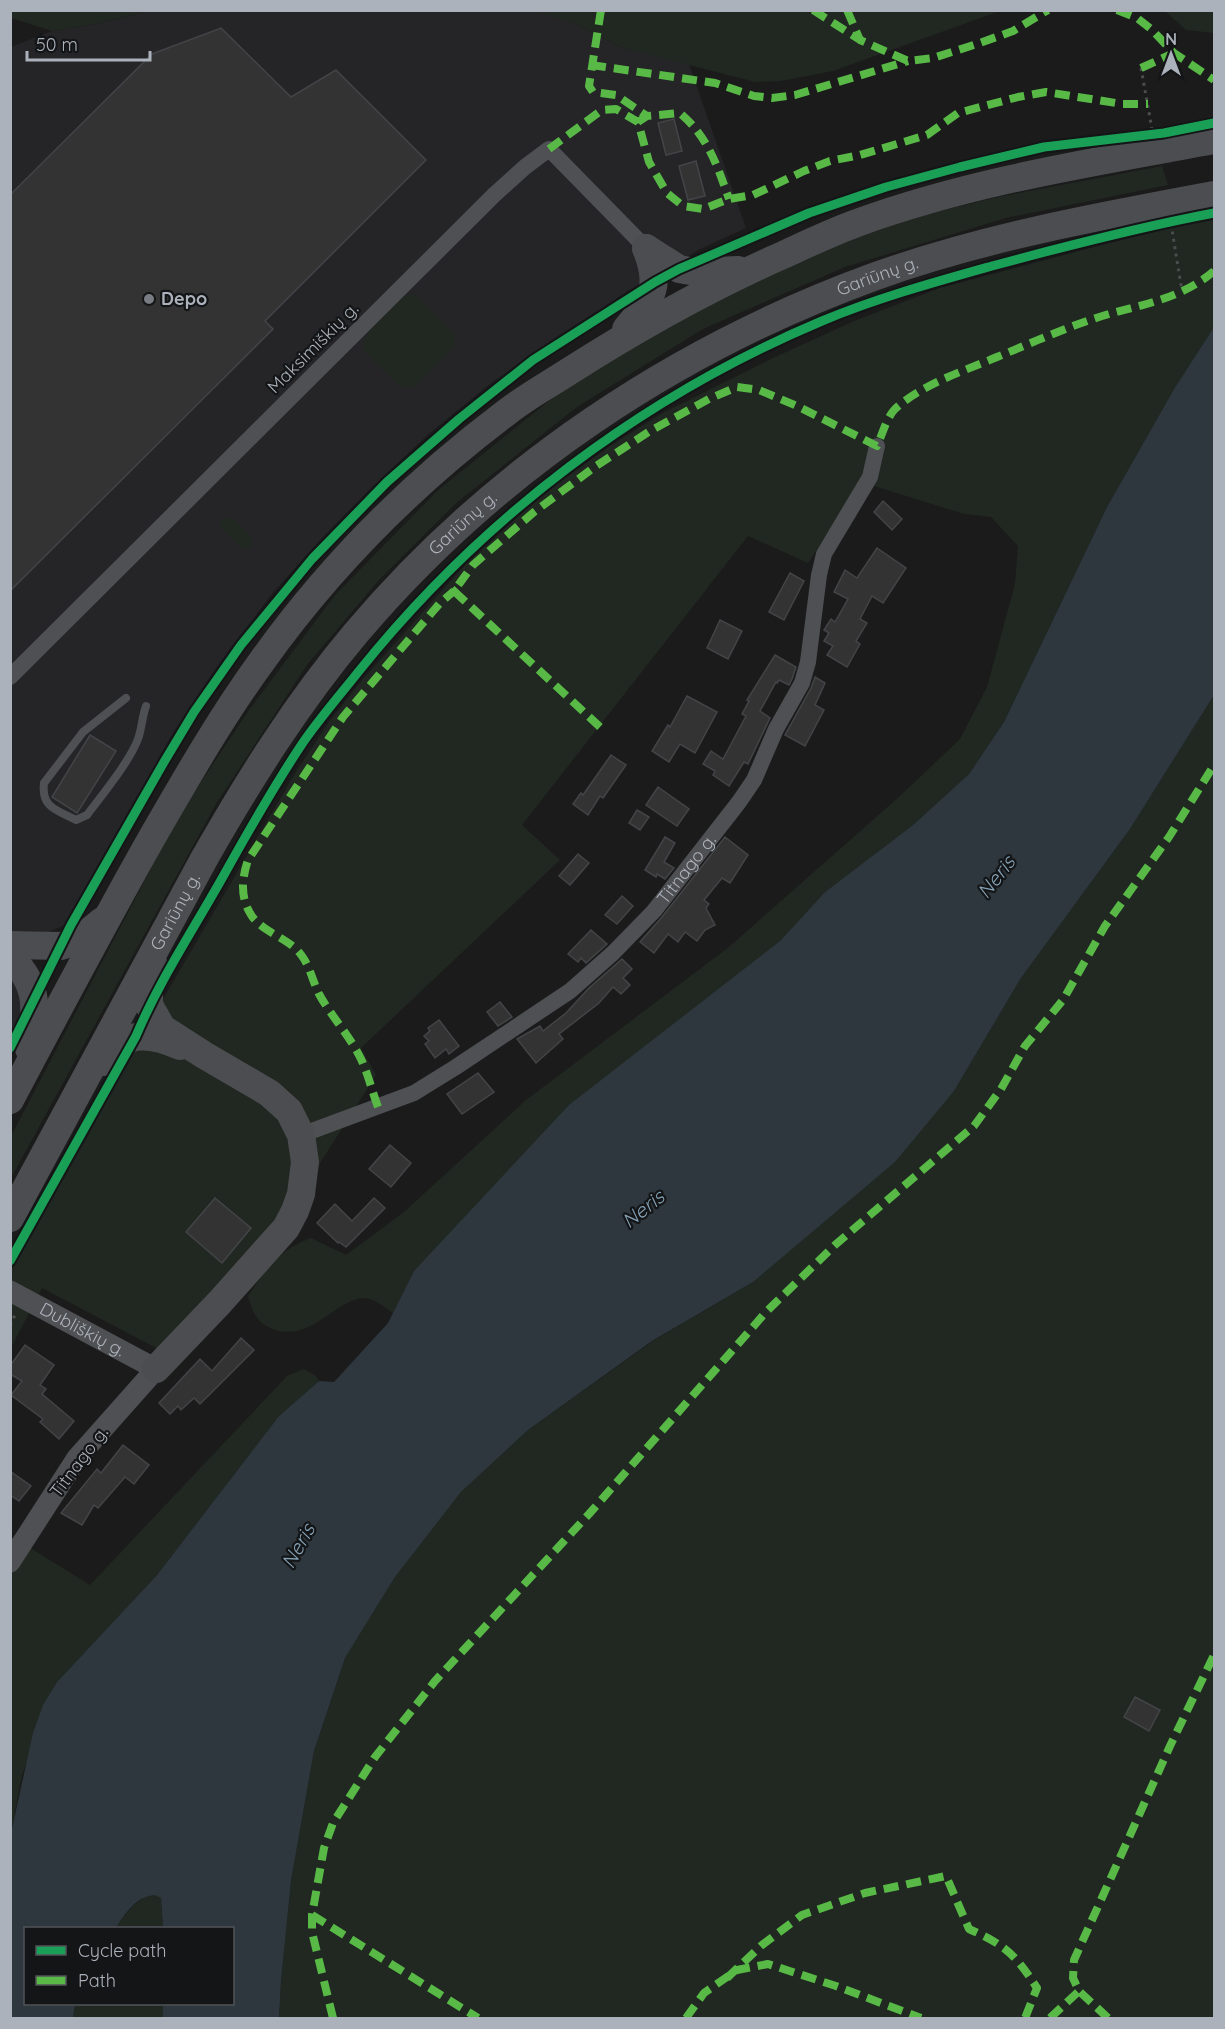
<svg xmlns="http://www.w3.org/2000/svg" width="1225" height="2029" viewBox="0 0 1225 2029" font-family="Quicksand,sans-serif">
<rect width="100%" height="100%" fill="#1b1b1b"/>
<g fill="#252527">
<path d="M533 10 577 24 620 47 689 64 746 228 702 248 628 291 559 336 490 384 431 432 374 485 319 541 271 595 216 668 173 733 65 925 48 932 11 931V47L52 31 100 23 149 11Z"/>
<path d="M11 971 27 1002 11 1037Z"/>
</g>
<g fill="#202821">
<path d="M11 10H149V11L100 23 52 31 11 18Z"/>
<path d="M533 11H1000L833 71 781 81 755 82 620 47 577 24Z"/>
<path d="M1165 11H1214V33L1186 30Z"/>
<path d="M1162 166 1168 185 1006 218 845 267 703 329 577 407 455 504 379 580 307 665 216 804 11 1178V1136L179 815 249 710 335 595 438 490 570 384 703 305 834 246 916 217 998 197Z"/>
<path d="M1214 220V327L1174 389 1107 507 1004 722 969 774 913 825 825 892 780 941 414 1271 393 1313C385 1308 375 1298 364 1298 336 1299 313 1341 275 1330 257 1324 252 1312 248 1296 268 1267 277 1251 311 1238L346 1255 404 1212 526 1100 729 947 900 796 960 739 987 687 1015 584 1018 546 991 517 964 514 861 482 808 563 748 536 522 825 560 860 361 1048 376 1075 287 1215 158 1349 42 1288 11 1348V1271L135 1047 297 770 329 722 362 680 464 566 522 513 561 481 610 446 661 414 773 358 854 321 940 288 1098 246 1178 226Z"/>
<path d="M411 294 417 297 454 333 455 346 415 387H401C393 379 368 358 364 350 357 334 394 307 404 296Z"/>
<path d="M226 517 234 519 252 538 251 545 247 549 241 548 221 527 220 523Z"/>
<path d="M1214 695V2018H279L281 1981 291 1881 314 1751 345 1658 395 1577 461 1492 528 1430 653 1341 753 1282 954 1091 1021 978 1130 829Z"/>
<path d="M304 1369 315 1375 319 1381 279 1416 157 1575 57 1682 22 1775 11 1833V1536L90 1585 287 1376Z"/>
<path d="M149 1895H155L161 1898 163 1928H116C125 1914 134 1902 149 1895Z"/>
<path d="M75 2004H163V2018H73Z"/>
</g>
<path fill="#2d373d" d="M1214 327V695L1130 829 1021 978 954 1091 895 1162 753 1282 652 1341 528 1430 461 1492 395 1577 345 1658 314 1751 291 1881 281 1981 279 2018H163V2004H232V1928H163L161 1898 155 1895C136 1896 125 1914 116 1928H26V2004H75L73 2018H11V1833L33 1733 43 1705 57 1682 157 1575 279 1416 319 1381 334 1382 388 1323 414 1271 569 1105 780 941 825 892 913 825 969 774 1004 722 1107 507 1174 389Z"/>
<g fill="#333" stroke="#434447" stroke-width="1.5">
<path d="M221 28 291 97 336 70 426 160 265 321 273 329 10 591V195L152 54Z"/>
<path d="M674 119 682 151 666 155 658 123Z"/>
<path d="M696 161 705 196 688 200 679 166Z"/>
<path d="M883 501 902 519 892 530 874 512Z"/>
<path d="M877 548 906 568 883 603 872 596 860 619 867 623 856 641 860 644 847 667 827 655 833 646 824 641 829 633 824 630 831 619 835 622 848 599 834 592 845 570 857 578Z"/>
<path d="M790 573 804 581 784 620 769 612Z"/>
<path d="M720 620 742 631 728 659 707 648Z"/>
<path d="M775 655 796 667 792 679 789 685 779 680 777 683 776 682 760 711 770 718 748 764 744 762 729 786 713 775 715 771 703 764 711 751 723 759 746 716 742 714 749 701 747 700Z"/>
<path d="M815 677 825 683 815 705 824 710 805 746 785 735 811 688Z"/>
<path d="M687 696 717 712 695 753 680 744 669 762 652 751 668 725 670 727Z"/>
<path d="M90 735 116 751 77 813 52 797Z"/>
<path d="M611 755 626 765 603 798 600 796 588 815 573 804 581 793 583 795Z"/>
<path d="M658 787 689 809 677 826 646 805Z"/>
<path d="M637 810 649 817 640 830 629 823Z"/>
<path d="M665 837 675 843 664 862 674 868 665 879 657 874 656 877 645 870Z"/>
<path d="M725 837 748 855 730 883 722 878 704 900 709 904 706 908 715 925 705 930 697 941 685 932 678 942 668 934 654 953 640 942 662 917Z"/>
<path d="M578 854 589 863 570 885 559 876Z"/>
<path d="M622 896 633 906 617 924 605 915Z"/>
<path d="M591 930 607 944 586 963 581 958 578 962 568 954Z"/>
<path d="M622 959 632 969 623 978 630 985 621 994 613 987 599 1003 559 1034 563 1039 536 1063 517 1039 540 1026 543 1031 566 1013 589 988Z"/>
<path d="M500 1002 512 1017 498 1026 487 1012Z"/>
<path d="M439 1020 459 1046 449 1054 446 1049 435 1058 425 1044 429 1041 424 1036 430 1031 428 1028Z"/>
<path d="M478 1073 494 1092 462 1114 447 1094Z"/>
<path d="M390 1145 411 1163 391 1187 369 1169Z"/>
<path d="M215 1198 251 1228 222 1263 186 1232Z"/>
<path d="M374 1198 385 1208 346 1247 339 1242 338 1243 317 1223 335 1204 352 1221Z"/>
<path d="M241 1338 254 1350 200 1404 194 1398 181 1410 178 1406 170 1414 159 1403 200 1359 212 1371Z"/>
<path d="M25 1345 54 1365 40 1385 46 1389 42 1394 74 1421 59 1439 40 1422 43 1419 11 1395 22 1381 10 1374V1366Z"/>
<path d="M123 1445 149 1465 134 1484 125 1477 98 1508 94 1505 82 1525 61 1513 97 1469 101 1473Z"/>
<path d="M10 1471 31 1486 19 1501 10 1495Z"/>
<path d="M1135 1697 1160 1710 1149 1731 1124 1717Z"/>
</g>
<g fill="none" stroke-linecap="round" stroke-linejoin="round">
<g stroke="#4b4c4e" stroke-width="3" stroke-dasharray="3 4.5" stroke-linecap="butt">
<path d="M1141 68 1152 129"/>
<path d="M1171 224 1182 291"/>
<path d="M10 1325 16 1313"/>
</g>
<path stroke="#4e5054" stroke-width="8" d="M126 698 83 732 44 783C41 808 57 810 76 820L87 815C102 795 130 761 138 739 142 728 142 717 146 706"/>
<g stroke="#4e5054" stroke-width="16">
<path d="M10 677 494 195 525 167 549 149 646 248"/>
<path id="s1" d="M301 1135 414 1093 456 1067 570 991 613 953 654 911 739 802 754 780 776 729 802 683 808 662 819 575 824 554 870 477 877 446"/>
</g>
<path stroke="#4e5054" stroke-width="21" id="s2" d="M10 1291 156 1369 77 1458 10 1562"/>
<g stroke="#4c4d50" stroke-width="28">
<path d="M646 248 679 269 696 272 738 270"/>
<path d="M626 329C652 297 662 289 646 248"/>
<path d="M10 945 61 946 79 940 102 921"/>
<path d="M10 957C41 986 36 1012 29 1049"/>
<path d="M154 965 149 984V1005L162 1028 204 1055 269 1093 289 1111 301 1135 305 1162 301 1194 295 1211 286 1228 220 1302 156 1369"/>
<path d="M103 1062C108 1056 113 1048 119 1044 137 1030 162 1038 180 1046"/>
<path d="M10 1100C57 1011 104 922 154 834 188 775 222 716 262 661 329 567 414 482 507 412 526 397 548 385 568 372 637 328 708 288 783 255 807 244 832 232 857 223 972 181 1095 162 1214 140"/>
<path id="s3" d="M10 1218 204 859C249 780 297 703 356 633 494 470 675 349 876 276 985 237 1101 216 1214 195"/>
</g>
<g stroke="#58b947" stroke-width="8" stroke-dasharray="15 8" stroke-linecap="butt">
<path d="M601 10 589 86 593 92 616 95 647 116"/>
<path d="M813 10 860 40 908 61 933 58 977 44 1013 31 1048 10"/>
<path d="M847 10 860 40"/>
<path d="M1117 10 1137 18 1151 29 1174 53 1214 80"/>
<path d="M591 65 715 83 754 96 772 98 795 95 908 61"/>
<path d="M1141 68 1174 53"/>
<path d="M638 122 647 116 680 113C708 137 717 165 729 199"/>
<path d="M549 149 602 110 616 109 638 122 649 162 667 193 683 206 703 209 729 199 753 195 804 171 830 161 860 155 927 135 958 113 1018 97 1046 92 1122 104H1148"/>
<path d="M600 727 454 591 473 565 534 512 596 466 650 431 709 399 737 387 759 390 797 406 877 446C882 435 887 417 895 409 924 383 962 372 997 357 1034 342 1071 325 1109 314 1146 304 1184 297 1214 271"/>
<path d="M378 1107C372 1091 368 1074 361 1059 350 1036 331 1016 319 994 313 982 310 967 302 956 289 937 261 933 250 913 240 896 242 878 248 860L343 717 440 603 454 591 450 587"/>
<path d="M312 1915 478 2018"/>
<path d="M727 1978 762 1945 802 1915 865 1893 946 1876 969 1929C1005 1945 1015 1954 1037 1988L1025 2018"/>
<path d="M333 2018 312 1932V1915L324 1848 333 1823 375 1757 435 1681 589 1514 766 1312 835 1245 974 1126 1001 1089 1025 1046 1063 1000 1105 926 1169 837 1214 765"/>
<path d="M686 2018 704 1993 737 1970 768 1964 836 1986 921 2018"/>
<path d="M1050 2018 1079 1991"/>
<path d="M1108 2018 1079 1991 1073 1978 1074 1960 1170 1746 1214 1655"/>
</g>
<g stroke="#141517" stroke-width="13">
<g id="cycleway">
<path d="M10 1048 71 925 164 762 194 712 241 645 312 559 387 482 459 419 533 360 655 282 679 269 809 213 886 187 960 167 1044 147 1164 133 1214 123"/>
<path d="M10 1261 136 1036C160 979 195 927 225 873 249 830 274 786 302 744 319 719 340 695 359 671 482 518 641 397 822 321 877 298 935 282 992 266 1066 246 1140 227 1214 213"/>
</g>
</g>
<use href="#cycleway" stroke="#1a9f57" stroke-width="9"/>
</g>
<circle fill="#797d83" stroke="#141517" stroke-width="2" cx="149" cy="299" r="6"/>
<g text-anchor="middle" stroke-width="4.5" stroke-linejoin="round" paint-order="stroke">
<g font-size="18" fill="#acb2bb" stroke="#141517">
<text dy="6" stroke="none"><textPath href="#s3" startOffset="1320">Gariūnų g.</textPath></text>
<text transform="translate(313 348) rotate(-45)" y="6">Maksimiškių g.</text>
<text dy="6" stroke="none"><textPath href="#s3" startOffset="834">Gariūnų g.</textPath></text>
<text dy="6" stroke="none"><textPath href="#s1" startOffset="476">Titnago g.</textPath></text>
<text dy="6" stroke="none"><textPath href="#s3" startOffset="348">Gariūnų g.</textPath></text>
<text dy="6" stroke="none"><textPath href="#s2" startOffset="82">Dubliškių g.</textPath></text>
<text transform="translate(79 1462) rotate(-53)" y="6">Titnago g.</text>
</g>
<g font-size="18" font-weight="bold" fill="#acb2bb" stroke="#141517" text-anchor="start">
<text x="161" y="305">Depo</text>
</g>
<g font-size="20" font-style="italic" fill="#84a2b6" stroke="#141517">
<text transform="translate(996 877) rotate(-52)" y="7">Neris</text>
<text transform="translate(643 1209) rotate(-39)" y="7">Neris</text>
<text transform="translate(298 1546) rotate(-61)" y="7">Neris</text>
</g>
</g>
<rect width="1225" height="2029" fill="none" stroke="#acb2bb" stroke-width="24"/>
<rect x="24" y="1927" width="210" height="78" fill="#141517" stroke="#515459" stroke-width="1.5"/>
<rect x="36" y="1946" width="30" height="9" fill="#1a9f57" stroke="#515459" stroke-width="1.5"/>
<text x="78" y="1957" font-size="18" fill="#acb2bb">Cycle path</text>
<rect x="36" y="1976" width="30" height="9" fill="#58b947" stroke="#515459" stroke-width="1.5"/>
<text x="78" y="1987" font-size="18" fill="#acb2bb">Path</text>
<g transform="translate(1171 54)" stroke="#141517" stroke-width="4.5" paint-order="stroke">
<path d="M0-4.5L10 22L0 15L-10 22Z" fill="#acb2bb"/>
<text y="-9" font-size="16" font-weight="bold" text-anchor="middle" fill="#acb2bb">N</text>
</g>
<path d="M27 51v9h123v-9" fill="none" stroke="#acb2bb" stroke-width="3"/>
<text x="36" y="51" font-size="18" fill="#acb2bb" stroke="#141517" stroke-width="4.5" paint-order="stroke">50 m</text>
</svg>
